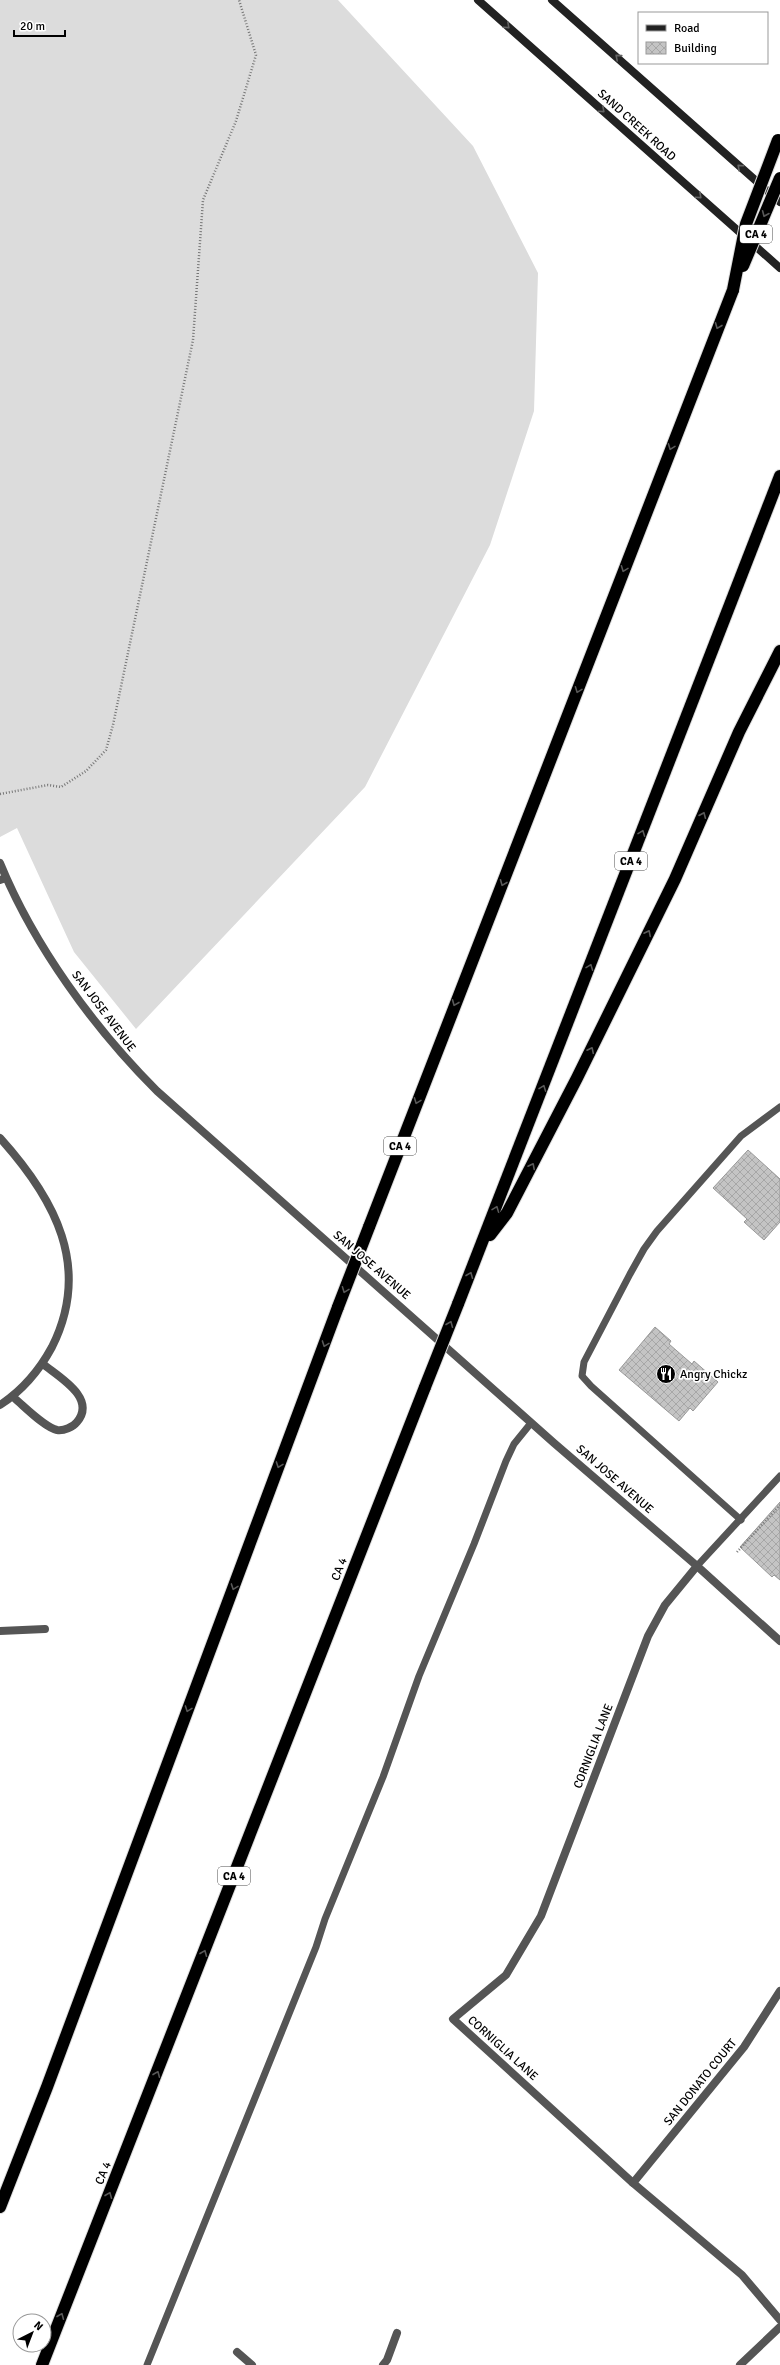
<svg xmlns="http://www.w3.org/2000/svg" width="780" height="2365" viewBox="0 0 780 2365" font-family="Signika,sans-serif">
<defs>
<pattern id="building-cross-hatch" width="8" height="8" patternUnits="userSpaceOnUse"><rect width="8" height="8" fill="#c4c4c4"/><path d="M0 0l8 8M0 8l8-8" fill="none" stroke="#a7a7a7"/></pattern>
</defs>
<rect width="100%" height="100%" fill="#fff"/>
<path fill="#dcdcdc" d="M0 0H338L473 146 538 273 534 411 490 545 365 787 136 1029 74 952 17 828 0 837Z"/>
<g fill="url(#building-cross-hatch)" stroke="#999">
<path d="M748 1150 780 1179V1222L764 1240 744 1222 747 1219 713 1188Z"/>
<path d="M655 1327 671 1341 669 1344 692 1364 694 1361 718 1382 693 1411 690 1408 679 1421 619 1370Z"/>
<path d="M780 1502V1580L774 1575 772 1577 740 1547Z"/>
</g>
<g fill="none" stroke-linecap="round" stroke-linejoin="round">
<g stroke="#dbdbdb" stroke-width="14">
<g id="motorway">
<path d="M369 1227 733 290"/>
<path d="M490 1235 507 1213 577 1078 675 879 739 732 780 651"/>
<path d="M458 1304 780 476"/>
<path d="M0 2207 47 2087 338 1307"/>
<path d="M42 2365 425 1387"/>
</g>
</g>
<g stroke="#777" stroke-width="2.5" stroke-dasharray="1 2" stroke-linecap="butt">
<path d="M0 794 48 785 61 787 86 771 106 750 113 725 193 340 203 200 236 121 256 55 239 0"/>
<path d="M737 1552 780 1505"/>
</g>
<g stroke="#555" stroke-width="7">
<path d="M741 1520 591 1386 582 1376 584 1362 630 1274 644 1249 657 1231 741 1136 780 1107"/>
<path d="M697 1566 780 1476"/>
<path d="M147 2365 316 1947 325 1919 383 1777 419 1676 474 1544 506 1461 514 1444 531 1423"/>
</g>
<g stroke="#555" stroke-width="8">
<path d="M0 880 6 878"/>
<path d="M0 1138C55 1199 92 1267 52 1347 39 1371 23 1390 0 1405"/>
<path d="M13 1397C24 1406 44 1427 57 1430 64 1431 73 1427 77 1422 97 1398 59 1377 43 1364"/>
<path d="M697 1566 665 1605 648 1636 541 1916 506 1975 453 2019 633 2183 742 2275 780 2320"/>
<path d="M0 1631 45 1629"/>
<path d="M633 2183 744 2047 780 1991"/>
<path d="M237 2352 252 2365"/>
<path d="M383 2365 387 2360 397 2333"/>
<path d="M740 2365 780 2327"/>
</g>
<path stroke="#555" stroke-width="8" d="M0 863C34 946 94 1028 157 1091L554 1443 697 1566 780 1641"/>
<g stroke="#222" stroke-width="8">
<path d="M478 0 780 268"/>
<path d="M552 0 780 202"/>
</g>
<use href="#motorway" stroke="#000" stroke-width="12"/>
<g stroke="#dbdbdb" stroke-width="14" stroke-linecap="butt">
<g id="motorway-bridge">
<path d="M743 266 780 178"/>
<path d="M733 290 746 224 778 140"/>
<path d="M338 1307 369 1227"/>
<path d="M425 1387 458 1304"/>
</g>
</g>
<use href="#motorway-bridge" stroke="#000" stroke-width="12"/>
</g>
<defs><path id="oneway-chevron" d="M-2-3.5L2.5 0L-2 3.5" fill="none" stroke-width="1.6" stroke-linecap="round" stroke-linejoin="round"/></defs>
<g stroke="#646464">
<use href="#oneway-chevron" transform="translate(507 26) rotate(42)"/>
<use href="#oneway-chevron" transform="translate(618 57) rotate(-139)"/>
<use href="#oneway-chevron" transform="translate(602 110) rotate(42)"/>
<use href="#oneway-chevron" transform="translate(740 167) rotate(-138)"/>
<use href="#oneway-chevron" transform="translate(699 196) rotate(42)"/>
</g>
<g stroke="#595959">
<use href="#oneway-chevron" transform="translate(765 214) rotate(113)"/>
<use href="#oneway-chevron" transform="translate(718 326) rotate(112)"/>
<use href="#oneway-chevron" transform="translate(671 447) rotate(111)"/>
<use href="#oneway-chevron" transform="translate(624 569) rotate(111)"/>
<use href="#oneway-chevron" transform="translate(578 690) rotate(111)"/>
<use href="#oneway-chevron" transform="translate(703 815) rotate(-67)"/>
<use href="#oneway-chevron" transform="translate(642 833) rotate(-69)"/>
<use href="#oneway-chevron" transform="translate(503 883) rotate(112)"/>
<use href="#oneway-chevron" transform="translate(648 933) rotate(-63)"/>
<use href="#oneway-chevron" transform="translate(590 967) rotate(-69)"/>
<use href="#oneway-chevron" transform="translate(455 1003) rotate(112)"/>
<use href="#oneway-chevron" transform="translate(591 1050) rotate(-64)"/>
<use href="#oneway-chevron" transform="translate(543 1088) rotate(-69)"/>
<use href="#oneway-chevron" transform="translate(417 1101) rotate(111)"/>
<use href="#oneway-chevron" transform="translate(532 1166) rotate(-63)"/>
<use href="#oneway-chevron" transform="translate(496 1209) rotate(-69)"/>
<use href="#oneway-chevron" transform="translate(470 1275) rotate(-68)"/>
<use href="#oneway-chevron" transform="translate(345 1290) rotate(111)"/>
<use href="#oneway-chevron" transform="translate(450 1324) rotate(-68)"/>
<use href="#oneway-chevron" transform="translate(325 1344) rotate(110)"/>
<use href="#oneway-chevron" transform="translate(279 1465) rotate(110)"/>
<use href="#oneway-chevron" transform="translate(234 1587) rotate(110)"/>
<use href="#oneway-chevron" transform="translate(188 1709) rotate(110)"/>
<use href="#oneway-chevron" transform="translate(204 1953) rotate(-68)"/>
<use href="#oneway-chevron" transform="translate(157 2074) rotate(-68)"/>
<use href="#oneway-chevron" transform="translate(109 2195) rotate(-68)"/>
<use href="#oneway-chevron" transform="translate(61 2316) rotate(-68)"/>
</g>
<defs>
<g id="restaurant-disc" transform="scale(1)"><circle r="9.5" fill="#000" stroke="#fff"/><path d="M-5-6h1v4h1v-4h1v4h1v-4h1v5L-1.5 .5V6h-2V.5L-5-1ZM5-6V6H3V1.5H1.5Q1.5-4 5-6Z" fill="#fff"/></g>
</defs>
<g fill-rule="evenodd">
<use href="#restaurant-disc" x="666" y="1374"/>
</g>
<g text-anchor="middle" stroke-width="3.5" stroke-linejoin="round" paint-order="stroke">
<g fill="#fff" stroke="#4c4c4c" stroke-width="1">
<rect x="740" y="225" width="32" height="18" rx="3"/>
<rect x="615" y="852" width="32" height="18" rx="3"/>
<rect x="384" y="1137" width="32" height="18" rx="3"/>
<rect x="218" y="1867" width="32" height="18" rx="3"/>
</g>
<g font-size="11" font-weight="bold" fill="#000">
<text x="756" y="238">CA 4</text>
<text x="631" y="865">CA 4</text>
<text x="400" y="1150">CA 4</text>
<text x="234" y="1880">CA 4</text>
</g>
<g font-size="12" fill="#000" stroke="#fff">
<text transform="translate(637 125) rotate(42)" y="4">SAND CREEK ROAD</text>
<text transform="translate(104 1011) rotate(53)" y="4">SAN JOSE AVENUE</text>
<text transform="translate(372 1265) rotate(41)" y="4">SAN JOSE AVENUE</text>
<text transform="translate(615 1479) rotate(41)" y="4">SAN JOSE AVENUE</text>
<text transform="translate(339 1569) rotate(-69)" y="4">CA 4</text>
<text transform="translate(593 1746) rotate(-69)" y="4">CORNIGLIA LANE</text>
<text transform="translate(503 2048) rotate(42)" y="4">CORNIGLIA LANE</text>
<text transform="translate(700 2082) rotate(-51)" y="4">SAN DONATO COURT</text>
<text transform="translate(103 2173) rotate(-68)" y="4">CA 4</text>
</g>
<g font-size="12" fill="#000" stroke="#fff" text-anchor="start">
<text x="680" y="1378">Angry Chickz</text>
</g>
</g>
<rect x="638" y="12" width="130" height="52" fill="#ffffff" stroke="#999999"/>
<rect x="646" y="25" width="20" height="6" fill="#222222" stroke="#999999"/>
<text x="674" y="32" font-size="12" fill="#000000">Road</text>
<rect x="646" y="42" width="20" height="12" fill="url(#building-cross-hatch)" stroke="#999999"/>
<text x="674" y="52" font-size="12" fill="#000000">Building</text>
<g transform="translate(32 2333) rotate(42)"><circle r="19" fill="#ffffff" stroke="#999999"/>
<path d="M0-3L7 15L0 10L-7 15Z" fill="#000000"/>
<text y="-6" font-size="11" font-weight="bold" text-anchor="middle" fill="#000000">N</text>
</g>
<path d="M14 30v6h51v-6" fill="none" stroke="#000000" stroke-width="2"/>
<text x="20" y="30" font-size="12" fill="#000000" stroke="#ffffff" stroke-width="3" paint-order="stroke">20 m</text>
</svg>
